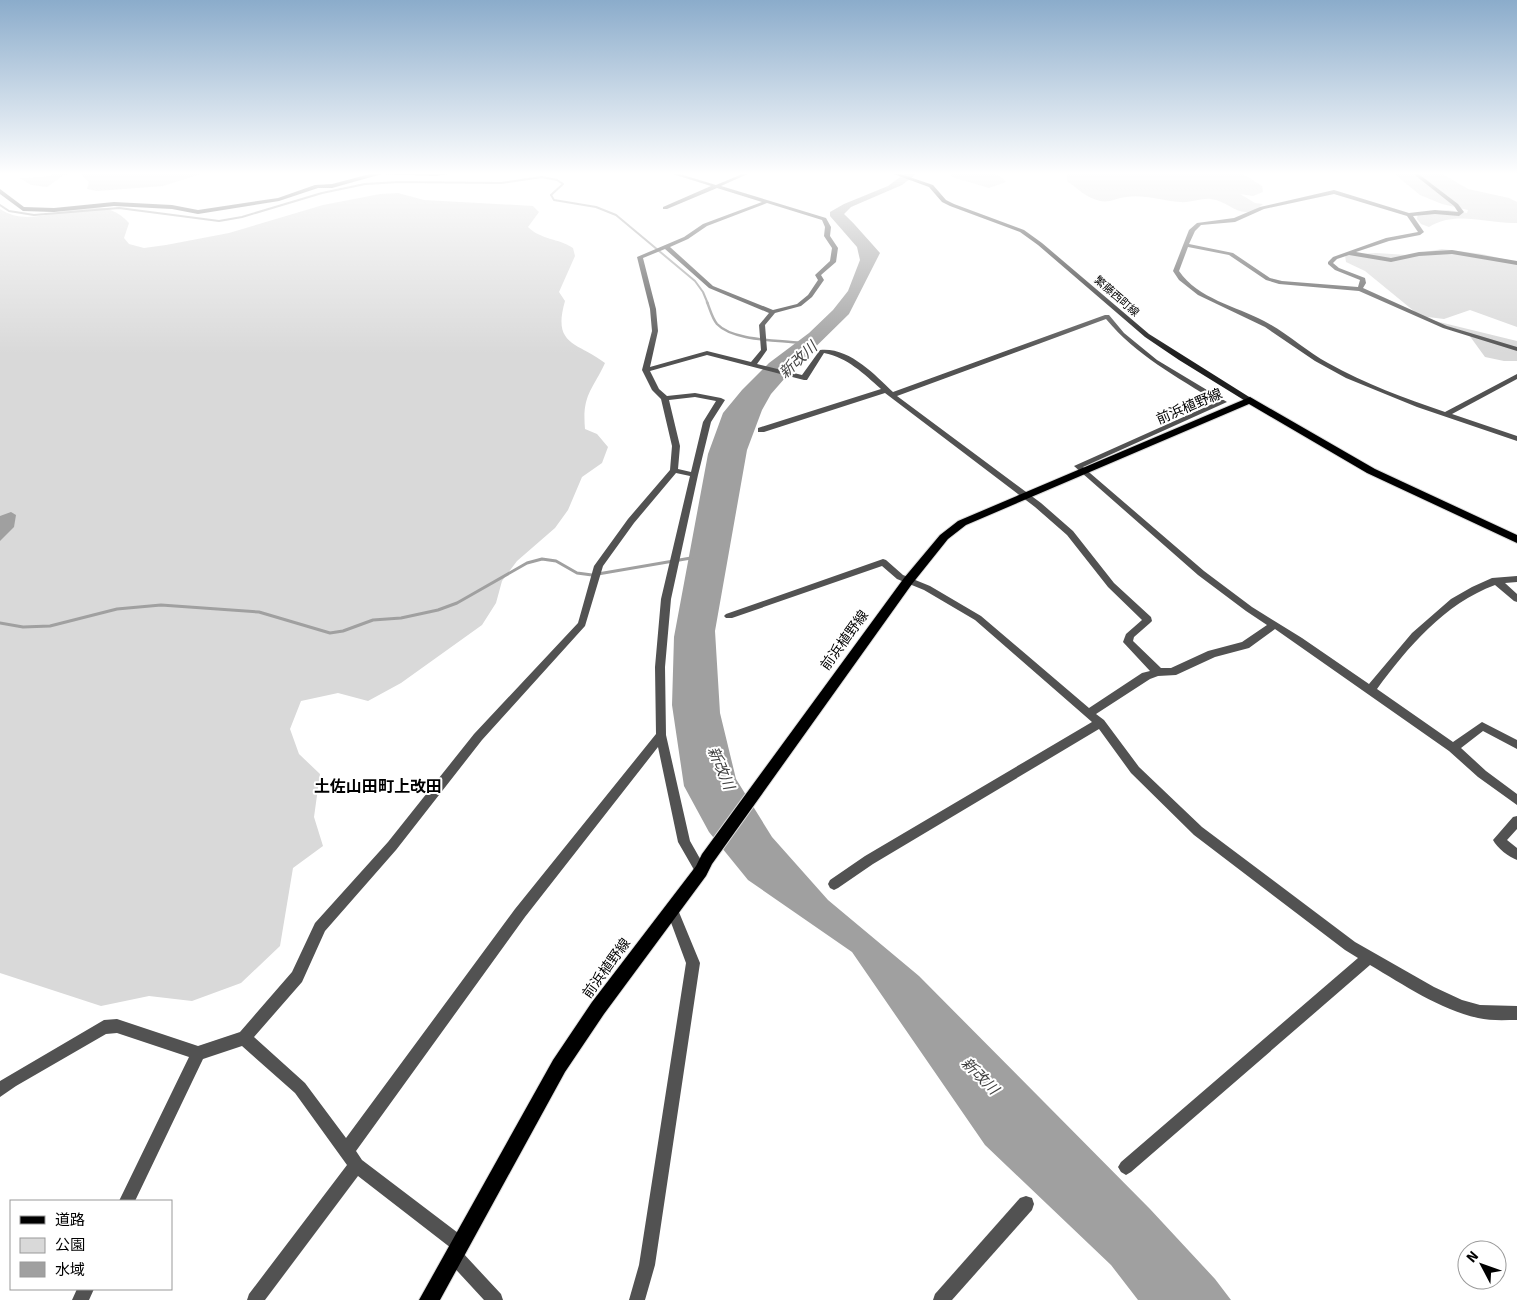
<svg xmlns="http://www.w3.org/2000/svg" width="1517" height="1300" viewBox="0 0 1517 1300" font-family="Signika,'Noto Sans JP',sans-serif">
<rect width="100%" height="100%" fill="#fff"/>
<g fill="#d9d9d9">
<path d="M59 172H208L163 186 97 191 87 189 89 182 79 173 64 175 47 187 31 185 20 178 44 177Z"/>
<path d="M953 172C970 172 995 167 1006 182L989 188 952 177 950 174Z"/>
<path d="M1067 172H1240L1262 186 1263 192 1253 196 1240 194 1255 203 1263 204C1241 224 1231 201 1211 199 1201 198 1191 203 1180 202 1163 201 1143 194 1126 197 1117 198 1109 203 1100 201 1087 198 1078 189 1067 181Z"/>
<path d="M1392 172H1439L1468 189 1509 198 1517 202V223C1487 224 1456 210 1429 227L1421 224 1417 219 1418 213 1448 210 1467 213 1468 210 1442 204 1420 195Z"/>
<path d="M398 193 424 200 533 206 539 212 528 227C541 240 558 238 573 248L575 256 559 292 565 301C552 346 577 342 605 363 592 391 582 395 585 429L597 434 608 447 602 463 582 477 568 510 555 528 517 561 502 581 496 603 482 625 401 683 368 701 338 693 301 701 290 729 299 754 320 774 314 817 323 846 293 868 280 946 241 983 192 1001 149 996 101 1006 0 973V209C40 236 92 182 129 223L124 238 129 244 144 248 166 245 229 233 323 205 380 194Z"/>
<path d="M1442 249 1482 254 1517 262V327L1470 310 1444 319 1420 316 1365 271 1346 262 1345 255 1376 253 1407 255Z"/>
<path d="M1431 320 1517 341V361H1504L1485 357 1469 335Z"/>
</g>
<g fill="#a0a0a0">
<path d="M907 172H919L902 185 851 207 844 214C857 226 868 240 880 253L849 314 792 370 771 394 762 410 747 450 715 631 720 713 736 779 772 837 828 900 919 976 1150 1209 1215 1279 1231 1300H1138L1111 1265 985 1145 852 952 748 880 709 832 684 786 672 705 674 637 708 454 723 413 742 390 769 363 809 333 833 310 848 291 860 260 857 247 830 216V212L844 204 888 186Z"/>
<path d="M11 512 16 515 14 527 0 541V516Z"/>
</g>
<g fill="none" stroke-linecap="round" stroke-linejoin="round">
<path stroke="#a0a0a0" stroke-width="2" d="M0 205 9 211 34 215 119 208 219 221 242 217 322 193 365 184 399 182 501 183 542 177 557 180 563 184 551 195 554 200 596 207 616 215 695 281 703 292 708 304"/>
<path stroke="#a0a0a0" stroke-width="2.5" d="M707 302C710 309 712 318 717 324 733 341 778 340 800 343"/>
<path stroke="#a0a0a0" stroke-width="3" d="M0 623 23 627 50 626 117 609 161 605 259 612 330 633 343 631 373 620 401 618 438 610 457 603 527 563 542 559 556 561 577 573 592 575 691 558"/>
<g stroke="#dbdbdb" stroke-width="2">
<path id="primary" d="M1250 397 1375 469 1517 535V543L1367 473 1249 404 966 525 948 539 912 584 712 864 706 876 604 1014 565 1072 440 1300H419L553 1060 592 1002 696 866 702 854 904 578 940 535 958 521Z"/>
</g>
<g fill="#525252" fill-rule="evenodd">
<path d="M378 172H459L436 176 382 174 332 188H318L279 201 198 214 172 209 114 206 54 212 23 211 0 194V189L24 207 54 208 114 202 172 205 198 210 278 198 315 185 332 184Z"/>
<path d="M666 172H673L716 185 747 172H752L721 186 826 218 831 227 830 236 838 248 836 262 821 275 824 280 812 297 801 306 775 313 765 325 767 350 757 364 802 375 820 350C849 347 874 374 893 392L1105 315H1109L1124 333 1157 360 1227 402 1083 467 1204 571 1252 607 1302 638 1369 684 1412 633 1451 599 1472 587 1492 578 1517 576V582L1505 583 1517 594V602L1514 601 1495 585C1444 604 1408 647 1377 689L1453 742 1482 722 1517 740V749L1483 731 1461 748 1486 771 1517 794V805L1478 777 1449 751 1275 629 1249 648 1215 657 1176 675 1158 676 1150 679 1096 714 1104 720 1139 767 1202 827 1355 942 1434 987 1462 1000 1480 1005 1517 1006V1020C1505 1020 1490 1021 1478 1018 1439 1009 1404 985 1370 965L1131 1172 1126 1175 1121 1172 1118 1167 1121 1162 1358 958 1345 950 1194 835 1131 773 1099 729 873 864 838 888 834 890 830 888 828 884 830 880 865 856 1092 722 975 620 924 590 897 579 882 566 732 618H726L724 616 726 614 883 559 886 560 903 575 930 586 981 616 1089 708 1142 673 1150 671 1123 642 1126 634 1142 620 1108 587 1067 535 1035 507 885 393 764 432H758V428L881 389C863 373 848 358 824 353L807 380H804L707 355 650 371 659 389 667 396 695 393 721 398 725 400 711 422 698 475 671 599 665 667 666 735 690 841 707 871 705 875 701 876 697 875 678 842 658 747 525 917 356 1151 362 1160 466 1239 468 1245 466 1251 462 1252 501 1294 503 1300H484L448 1261 446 1255 448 1249 451 1248 358 1176 265 1300H247L249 1294 347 1165 295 1093 242 1046 203 1059 135 1201H119L189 1057 117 1033 106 1034 16 1086 0 1097V1081L104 1020 117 1019 198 1046 240 1032 292 972 315 923 388 842 474 734 578 623 594 566 628 519 670 470 672 446 661 399 652 390 642 370 652 331 650 309 637 257 684 237 703 224 762 202 717 188 667 209H663V207L711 186ZM767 203 822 220 825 227 824 236 832 248 830 261 815 275 818 280 808 295 797 304 773 310 713 286 670 247 688 239 707 226ZM665 249 709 288 769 313 759 325 761 350 751 362 707 351 650 367 658 331 656 309 643 258ZM1106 319C1136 355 1177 377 1217 402L1074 466 1198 575 1246 611 1267 625 1242 642 1208 651 1171 668H1161L1133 641 1134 637 1150 623 1152 621 1151 617 1114 583 1073 531 1041 503 897 396ZM695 397 716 401 703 422 691 472 678 469 680 446 669 400ZM676 473 690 476 661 599 655 667 656 734 515 909 346 1138 305 1083 254 1037 302 982 325 931 396 850 482 740 585 626 603 566 634 523Z"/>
<path d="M1411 172H1416L1458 204 1464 212 1459 216 1435 214 1413 216 1424 232 1420 235 1389 241 1356 252 1391 258 1419 252 1452 250 1517 261V265L1452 254 1419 256 1391 262 1349 255 1337 259 1333 263 1339 268 1365 278 1366 283 1363 288 1447 326 1517 347V351L1443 328 1359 291 1279 284 1266 280 1229 255 1188 247 1179 271C1198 299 1236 306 1264 321 1287 333 1306 351 1328 363 1365 384 1405 398 1445 412L1517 374V379L1452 414 1517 436V441L1417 407 1346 378 1315 361 1265 327 1198 295 1179 280 1173 271 1189 230 1197 223 1234 218 1260 207 1334 190 1409 213 1435 210 1458 212 1454 206ZM1334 194 1407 216 1418 232 1386 238 1333 257 1328 262V264L1335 270 1360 280 1358 287 1282 281 1270 278 1233 253 1189 244 1195 231 1201 225 1235 222 1264 209Z"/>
<path d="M1517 816V829L1507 840 1517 848V860C1509 857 1497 848 1493 840L1513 817Z"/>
<path d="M672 903 676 905 700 963 655 1265 645 1300H629L639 1265 686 963 666 909 668 905Z"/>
<path d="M1026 1196 1032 1198 1034 1204 1032 1210 952 1300H933L935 1294 1020 1198Z"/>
<path d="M77 1289H94L89 1300H72Z"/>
</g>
<path fill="#1f1f1f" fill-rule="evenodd" d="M888 172H895L933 185 946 200 954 204 1024 230 1042 243 1149 334 1254 400 1250 402H1247L1179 360 1145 337 1038 245 1020 232 950 206 942 202 929 187Z"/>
<use href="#primary" fill="#000" fill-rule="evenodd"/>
</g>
<linearGradient id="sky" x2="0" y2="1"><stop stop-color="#8baccb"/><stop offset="0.49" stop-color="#fff"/><stop offset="1" stop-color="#fff" stop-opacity="0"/></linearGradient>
<rect width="1517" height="354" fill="url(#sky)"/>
<g text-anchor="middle" stroke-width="4" stroke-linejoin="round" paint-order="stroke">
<g font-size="11" fill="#000" stroke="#fff">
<text transform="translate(1117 296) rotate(41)" y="4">繁藤西町線</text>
</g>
<g font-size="14" fill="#000" stroke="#fff">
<text transform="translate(1189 406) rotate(-23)" y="5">前浜植野線</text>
<text transform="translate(844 640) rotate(-54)" y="5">前浜植野線</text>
<text transform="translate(606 968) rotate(-54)" y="5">前浜植野線</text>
</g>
<g font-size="15" font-style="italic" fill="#414141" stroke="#fff">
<text transform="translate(798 360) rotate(-43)" y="5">新改川</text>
<text transform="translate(721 768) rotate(67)" y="5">新改川</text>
<text transform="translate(980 1076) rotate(45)" y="5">新改川</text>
</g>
<g font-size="16" font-weight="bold" fill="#000" stroke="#fff">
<text x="378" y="792">土佐山田町上改田</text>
</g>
</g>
<rect x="10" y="1200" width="162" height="90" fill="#ffffff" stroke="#999999"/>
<rect x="20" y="1216" width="25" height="8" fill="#000000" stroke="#999999"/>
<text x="55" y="1225" font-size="15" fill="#000000">道路</text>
<rect x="20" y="1238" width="25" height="15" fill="#d9d9d9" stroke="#999999"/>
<text x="55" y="1250" font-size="15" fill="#000000">公園</text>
<rect x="20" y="1262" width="25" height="15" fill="#a0a0a0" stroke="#999999"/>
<text x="55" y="1275" font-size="15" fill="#000000">水域</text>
<g transform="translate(1482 1265) rotate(311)"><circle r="24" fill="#ffffff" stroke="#999999"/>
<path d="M0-4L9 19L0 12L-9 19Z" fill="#000000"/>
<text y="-8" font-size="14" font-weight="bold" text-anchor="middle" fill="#000000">N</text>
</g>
</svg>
